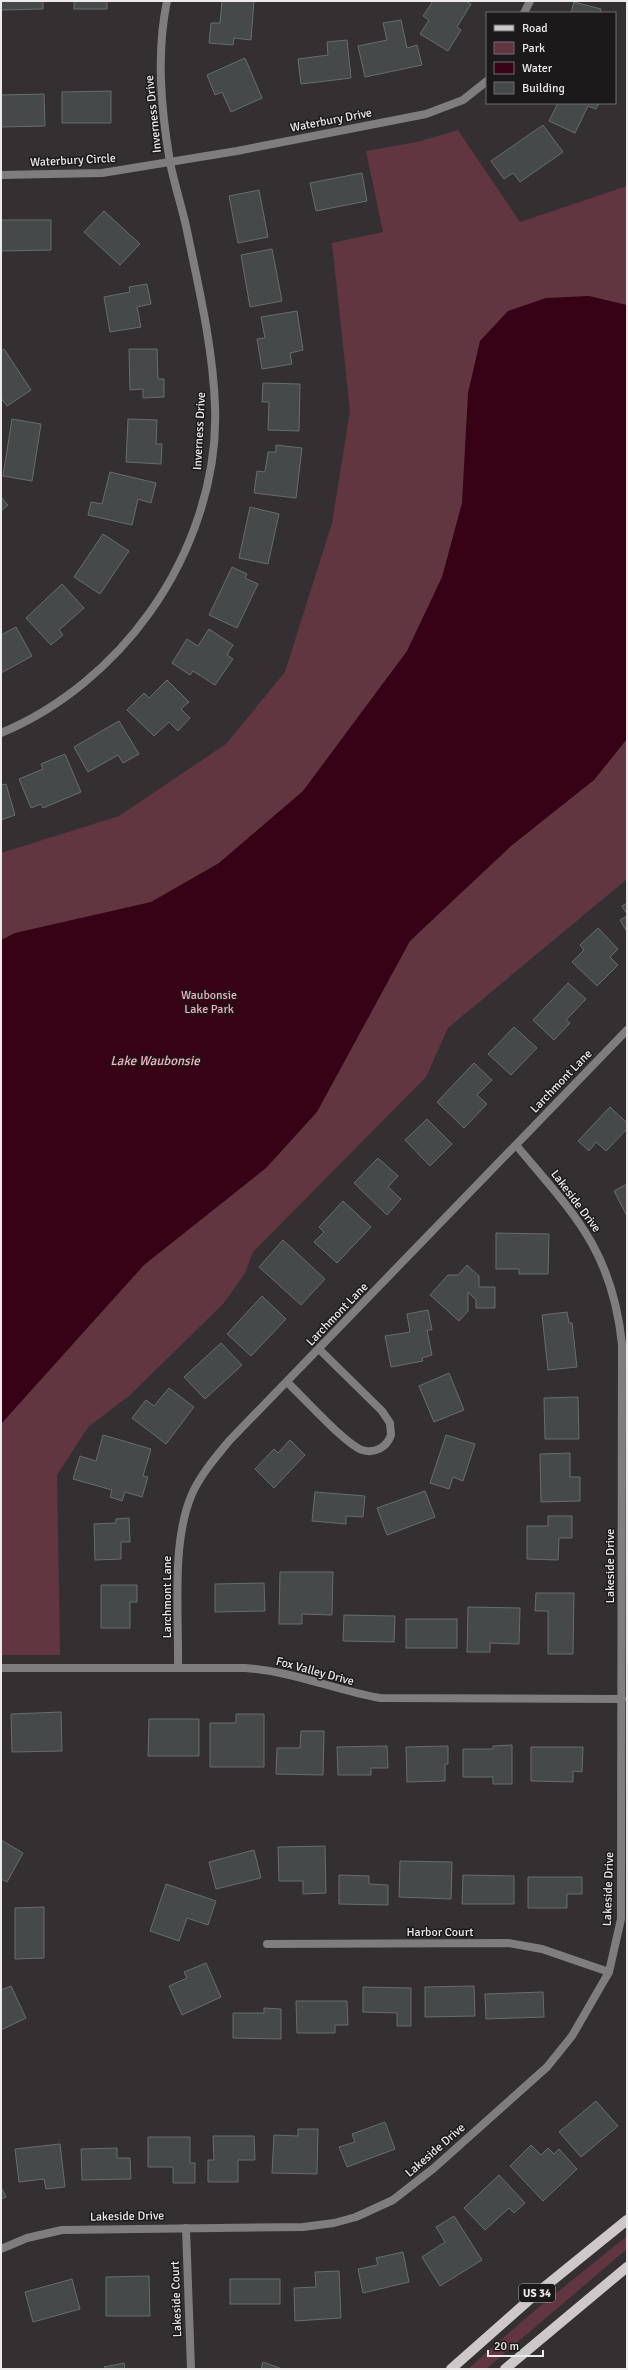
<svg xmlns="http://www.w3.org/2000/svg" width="628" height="2370" viewBox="0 0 628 2370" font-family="Signika,sans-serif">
<rect width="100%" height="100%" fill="#343031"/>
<g fill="#613641">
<path d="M458 130 520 222 627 186V879L448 1028 426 1077 253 1252 245 1273 223 1304 129 1396 88 1427 57 1475 60 1655H1V853L119 816 226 744 285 672 332 523 350 411 332 243 383 232 366 151 417 142Z"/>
<path d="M627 2236V2249L486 2369H468L534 2311Z"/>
</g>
<path fill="#370216" d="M589 296 627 305V739L594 780 511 846 410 941 317 1112 266 1168 144 1265 1 1424V940L15 933 151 902 219 863 303 791 407 651 442 577 462 503 468 393 480 341 508 311 546 298Z"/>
<g fill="#45494a" stroke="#676c6d">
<path d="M1 1H43V9L1 10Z"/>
<rect x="74" y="1" width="33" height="8"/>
<path d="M222 1H254L251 40 234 38 233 45 209 43 211 23H220Z"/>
<path d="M433 1H466L471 4 457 27 461 30 448 51 420 34 429 20 423 16Z"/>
<path d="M574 2 601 9 600 13H571Z"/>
<path d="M401 20 407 48 417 45 422 65 365 77 358 46 387 40 383 23Z"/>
<path d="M347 40 351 78 301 84 298 59 328 55 327 42Z"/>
<path d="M245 58 262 98 231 112 222 92 215 95 207 75Z"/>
<path d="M111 91V123H62V92Z"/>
<path d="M44 94 45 126 1 127V95Z"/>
<path d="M558 103H599L596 109 588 106 575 133 549 121Z"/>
<path d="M543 125 563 152 520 182 513 173 504 179 491 161Z"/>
<path d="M362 173 367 201 316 211 310 183Z"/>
<path d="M259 190 268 237 238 243 229 196Z"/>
<path d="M104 211 140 244 120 265 84 232Z"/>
<path d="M1 220H51V250L1 251Z"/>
<path d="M272 249 282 301 250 307 241 255Z"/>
<path d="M147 284 151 304 137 307 141 327 110 332 104 297 130 292 129 287Z"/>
<path d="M297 311 303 350 290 353 292 364 262 369 257 339 265 338 261 317Z"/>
<path d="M4 349 31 390 7 406 1 398V351Z"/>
<path d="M129 349H157L158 379H164V397L143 398V389L130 390Z"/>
<path d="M263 383 300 384 299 431 268 430 269 402H262Z"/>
<path d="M12 419 41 424 32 481 3 476Z"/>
<path d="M128 419 157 420 156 444H162L161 464 126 462Z"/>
<path d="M276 445 302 448 296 498 254 493 257 471 265 472 268 452H276Z"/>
<path d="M110 472 156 483 151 503 138 499 132 525 88 515 91 502 102 504Z"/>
<path d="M1 497 8 505 1 511Z"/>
<path d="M250 507 279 514 268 564 239 558Z"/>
<path d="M103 534 129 551 100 594 74 577Z"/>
<path d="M232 567 247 574 245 578 258 584 237 628 209 615Z"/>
<path d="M62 584 84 608 59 630 63 635 51 645 26 618Z"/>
<path d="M16 627 32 656 1 673V635Z"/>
<path d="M209 629 233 645 227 655 233 659 215 685 193 671 190 675 172 663 187 639 198 646Z"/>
<path d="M167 680 189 702 181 709 190 718 178 731 169 722 154 736 127 710 144 693 149 698Z"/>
<path d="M119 721 139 754 123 763 118 755 88 772 74 747Z"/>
<path d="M65 754 81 792 43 808 41 804 31 808 19 779 43 769 41 764Z"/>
<path d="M6 784 15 815 1 820V785Z"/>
<path d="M627 903V914L622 906Z"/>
<path d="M627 916V932L620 920Z"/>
<path d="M598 928 618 949 610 957 618 965 597 986 572 962 584 950 580 945Z"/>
<path d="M568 983 586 999 566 1020 570 1023 554 1040 533 1020Z"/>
<path d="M514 1027 537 1048 511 1075 488 1054Z"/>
<path d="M474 1063 492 1080 477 1095 487 1104 464 1128 437 1102Z"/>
<path d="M610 1107 627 1123V1129L606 1151 596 1142 589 1151 578 1141Z"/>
<path d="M427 1119 452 1144 430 1166 405 1140Z"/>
<path d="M378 1158 398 1176 388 1187 401 1199 387 1215 354 1183Z"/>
<path d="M627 1184V1216L614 1191Z"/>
<path d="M343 1201 371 1227 337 1263 314 1242 324 1232 319 1227Z"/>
<path d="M496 1233 549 1234 548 1274H519V1269H496Z"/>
<path d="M283 1240 325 1279 301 1305 259 1267Z"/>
<path d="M467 1265 479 1276V1287H495V1308H476V1300L468 1292V1311L459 1321 430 1295 448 1275H458Z"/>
<path d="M262 1296 286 1319 251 1356 227 1334Z"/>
<path d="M428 1310 432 1330H427L432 1355 422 1358 423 1361 391 1367 385 1336 410 1332 407 1314Z"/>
<path d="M567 1312 569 1323H572L577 1367 548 1370 542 1315Z"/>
<path d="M221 1343 242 1365 205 1399 184 1377Z"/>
<path d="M449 1373 464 1410 434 1422 419 1386Z"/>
<path d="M169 1388 194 1407 166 1444 132 1418 146 1400 154 1406Z"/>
<path d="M578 1397 579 1439H545L544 1398Z"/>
<path d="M103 1435 151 1449 143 1476 148 1477 142 1497 125 1492 122 1501 110 1497 112 1490 73 1479 80 1456 96 1461Z"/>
<path d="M446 1435 475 1444 463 1481 453 1477 449 1489 430 1483Z"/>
<path d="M290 1440 305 1455 274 1488 255 1469 274 1449 278 1453Z"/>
<path d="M570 1453V1477H580V1501L541 1502 540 1454Z"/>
<path d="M425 1491 435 1517 387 1535 377 1508Z"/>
<path d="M315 1492 365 1496 363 1517 346 1516V1524L312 1521Z"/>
<path d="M548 1516H572V1538H559L558 1560 527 1559V1526H548Z"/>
<path d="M129 1518 130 1542H121V1559L95 1560 94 1524 116 1523V1519Z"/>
<path d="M280 1572H333L332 1615 302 1614V1624H279Z"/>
<path d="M264 1583 265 1611 215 1612V1584Z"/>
<path d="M101 1585H137V1602H130V1628H101Z"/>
<path d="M536 1593H574L573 1654H548V1611H535Z"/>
<path d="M468 1607 520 1608 519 1644 490 1643V1652H467Z"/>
<path d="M344 1615 395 1616 394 1642 343 1641Z"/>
<rect x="406" y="1619" width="51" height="29"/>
<path d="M61 1712 62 1751 12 1752 11 1714Z"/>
<path d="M236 1714H264V1767H210V1723H236Z"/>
<path d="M149 1719H199V1756H148Z"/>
<path d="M301 1731H324L323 1775 276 1774 277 1748H300Z"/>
<path d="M512 1745V1784H493V1777H463V1749H493V1746Z"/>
<path d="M387 1746 388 1768H371V1775H338L337 1747Z"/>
<path d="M448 1746V1764H445V1781L407 1782 406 1747Z"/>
<path d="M531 1747H583L582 1772 573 1771V1782L531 1781Z"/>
<path d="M1 1840 23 1853 7 1882 1 1879Z"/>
<path d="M325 1846 326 1893 303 1894V1881H279L278 1847Z"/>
<path d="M254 1850 261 1878 216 1889 209 1862Z"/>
<path d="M400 1861 452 1862 451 1899 399 1897Z"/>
<path d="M339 1875 369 1876V1884L388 1885V1905L339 1904Z"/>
<path d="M463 1875 514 1876V1904H462Z"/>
<path d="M528 1877H582V1894H567V1908H528Z"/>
<path d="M166 1884 216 1901 208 1925 187 1918 179 1941 150 1931Z"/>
<path d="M44 1907V1958L15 1959V1908Z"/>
<path d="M206 1963 221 1997 182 2015 169 1986 187 1978 184 1972Z"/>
<path d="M11 1986 26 2018 1 2030V1990Z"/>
<path d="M474 1986 475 2016 425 2017V1987Z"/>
<path d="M363 1987 411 1988V2026H397V2013L363 2012Z"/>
<path d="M543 1992 544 2017 486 2019 485 1994Z"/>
<path d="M296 2001H347L348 2025H335V2033H297Z"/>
<path d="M264 2008 281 2009V2039L233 2038V2013H264Z"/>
<path d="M596 2101 618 2126 581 2157 559 2132Z"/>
<path d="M385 2122 395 2149 347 2167 339 2147 355 2142 352 2134Z"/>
<path d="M298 2129H318L317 2174 272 2173 274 2135 298 2136Z"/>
<path d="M213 2136H254L255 2160H238V2182H208V2160H214Z"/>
<path d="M148 2137H190V2163H195V2183H173V2167H148Z"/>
<path d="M60 2144 65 2187 46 2189 44 2179 19 2182 15 2149Z"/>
<path d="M531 2145 541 2155 548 2148 554 2154 559 2149 577 2169 543 2201 510 2166Z"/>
<path d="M117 2148V2158H130L131 2179 82 2180 81 2149Z"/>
<path d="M499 2175 525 2203 514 2213 509 2208 485 2230 464 2208Z"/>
<path d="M1 2187 6 2197 1 2199Z"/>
<path d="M454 2216 482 2260 440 2286 422 2257 445 2242 436 2227Z"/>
<path d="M403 2252 409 2282 363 2293 358 2269 378 2265 376 2258Z"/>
<path d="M339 2271 341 2318 295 2321 294 2288 316 2287 315 2272Z"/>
<path d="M149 2276 150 2316H106V2277Z"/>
<path d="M72 2279 80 2309 33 2322 25 2292Z"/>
<rect x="230" y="2279" width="50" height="25"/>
<path d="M263 2362 282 2369H261Z"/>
<path d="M124 2363 125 2369H105L104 2367Z"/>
</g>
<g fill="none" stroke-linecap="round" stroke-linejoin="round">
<g stroke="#7f7d7e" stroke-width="8">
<path d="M524 13 530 1"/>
<path d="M1 175 102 173 237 151 426 114 463 100 487 81"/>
<path d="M1 733C61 708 113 664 150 612 192 553 218 478 215 406 213 347 198 284 186 226 181 204 174 183 170 162 161 109 156 54 167 1"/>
<path d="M287 1382C303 1397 345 1444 362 1450 375 1454 387 1447 391 1435L390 1423 382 1411 320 1350"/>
<path d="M1 1668H245C292 1671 335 1690 380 1698L622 1699"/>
<path d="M178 1668C179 1615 171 1542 192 1494 201 1474 215 1458 229 1441L627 1030"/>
<path d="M267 1944 508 1943 542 1949 609 1972"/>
<path d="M186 2228 191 2369"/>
<path d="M1 2249 27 2238 62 2230 303 2227 334 2223 356 2217 393 2200 434 2168 547 2067 572 2036 609 1972 621 1919V1890L622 1344C612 1250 574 1214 516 1145"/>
</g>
<g stroke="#cdc9ca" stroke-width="10">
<path d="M451 2369 537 2293 627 2220"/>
<path d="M505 2369 627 2267"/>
</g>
</g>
<g text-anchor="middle" stroke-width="3" stroke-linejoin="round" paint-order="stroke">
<rect fill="#1b1919" stroke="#aeabac" stroke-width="1" x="519" y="2284" width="36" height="18" rx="3"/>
<g font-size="11" font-weight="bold" fill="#edeaeb">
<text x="537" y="2297">US 34</text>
</g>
<g font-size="12" fill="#edeaeb" stroke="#1b1919">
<text transform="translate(153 114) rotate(-96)" y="4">Inverness Drive</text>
<text transform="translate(331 120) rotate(-11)" y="4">Waterbury Drive</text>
<text transform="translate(73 160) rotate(-3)" y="4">Waterbury Circle</text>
<text transform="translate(199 431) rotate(-87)" y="4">Inverness Drive</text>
<text transform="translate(561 1081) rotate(-46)" y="4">Larchmont Lane</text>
<text transform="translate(576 1201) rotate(53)" y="4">Lakeside Drive</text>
<text transform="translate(337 1314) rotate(-46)" y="4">Larchmont Lane</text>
<text transform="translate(610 1566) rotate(-90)" y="4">Lakeside Drive</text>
<text transform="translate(167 1597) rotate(-90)" y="4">Larchmont Lane</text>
<text transform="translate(315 1671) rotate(15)" y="4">Fox Valley Drive</text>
<text transform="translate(608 1889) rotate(-88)" y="4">Lakeside Drive</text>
<text x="440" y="1936">Harbor Court</text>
<text transform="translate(435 2150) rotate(-41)" y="4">Lakeside Drive</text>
<text transform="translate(127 2216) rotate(-1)" y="4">Lakeside Drive</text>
<text transform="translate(176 2299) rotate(-92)" y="4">Lakeside Court</text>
</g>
<g font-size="12" fill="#f7acbe" stroke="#1b1919">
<text x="209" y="999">Waubonsie<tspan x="209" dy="14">Lake Park</tspan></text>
</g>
<g font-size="13" font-style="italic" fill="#fcb0c2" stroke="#1b1919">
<text x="155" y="1065">Lake Waubonsie</text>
</g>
</g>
<rect width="628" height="2370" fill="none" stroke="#edeaeb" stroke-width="4"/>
<rect x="486" y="12" width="130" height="92" fill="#1b1919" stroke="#6f6d6d"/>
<rect x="494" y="25" width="20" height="6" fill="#cdc9ca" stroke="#6f6d6d"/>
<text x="522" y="32" font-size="12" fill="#edeaeb">Road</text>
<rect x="494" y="42" width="20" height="12" fill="#613641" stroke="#6f6d6d"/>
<text x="522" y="52" font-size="12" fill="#edeaeb">Park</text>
<rect x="494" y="62" width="20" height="12" fill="#370216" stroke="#6f6d6d"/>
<text x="522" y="72" font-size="12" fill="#edeaeb">Water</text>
<rect x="494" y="82" width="20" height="12" fill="#45494a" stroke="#6f6d6d"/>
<text x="522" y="92" font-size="12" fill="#edeaeb">Building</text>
<path d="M488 2350v6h55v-6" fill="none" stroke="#edeaeb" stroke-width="2"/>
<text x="494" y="2350" font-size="12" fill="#edeaeb" stroke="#1b1919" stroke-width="3" paint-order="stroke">20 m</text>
</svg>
